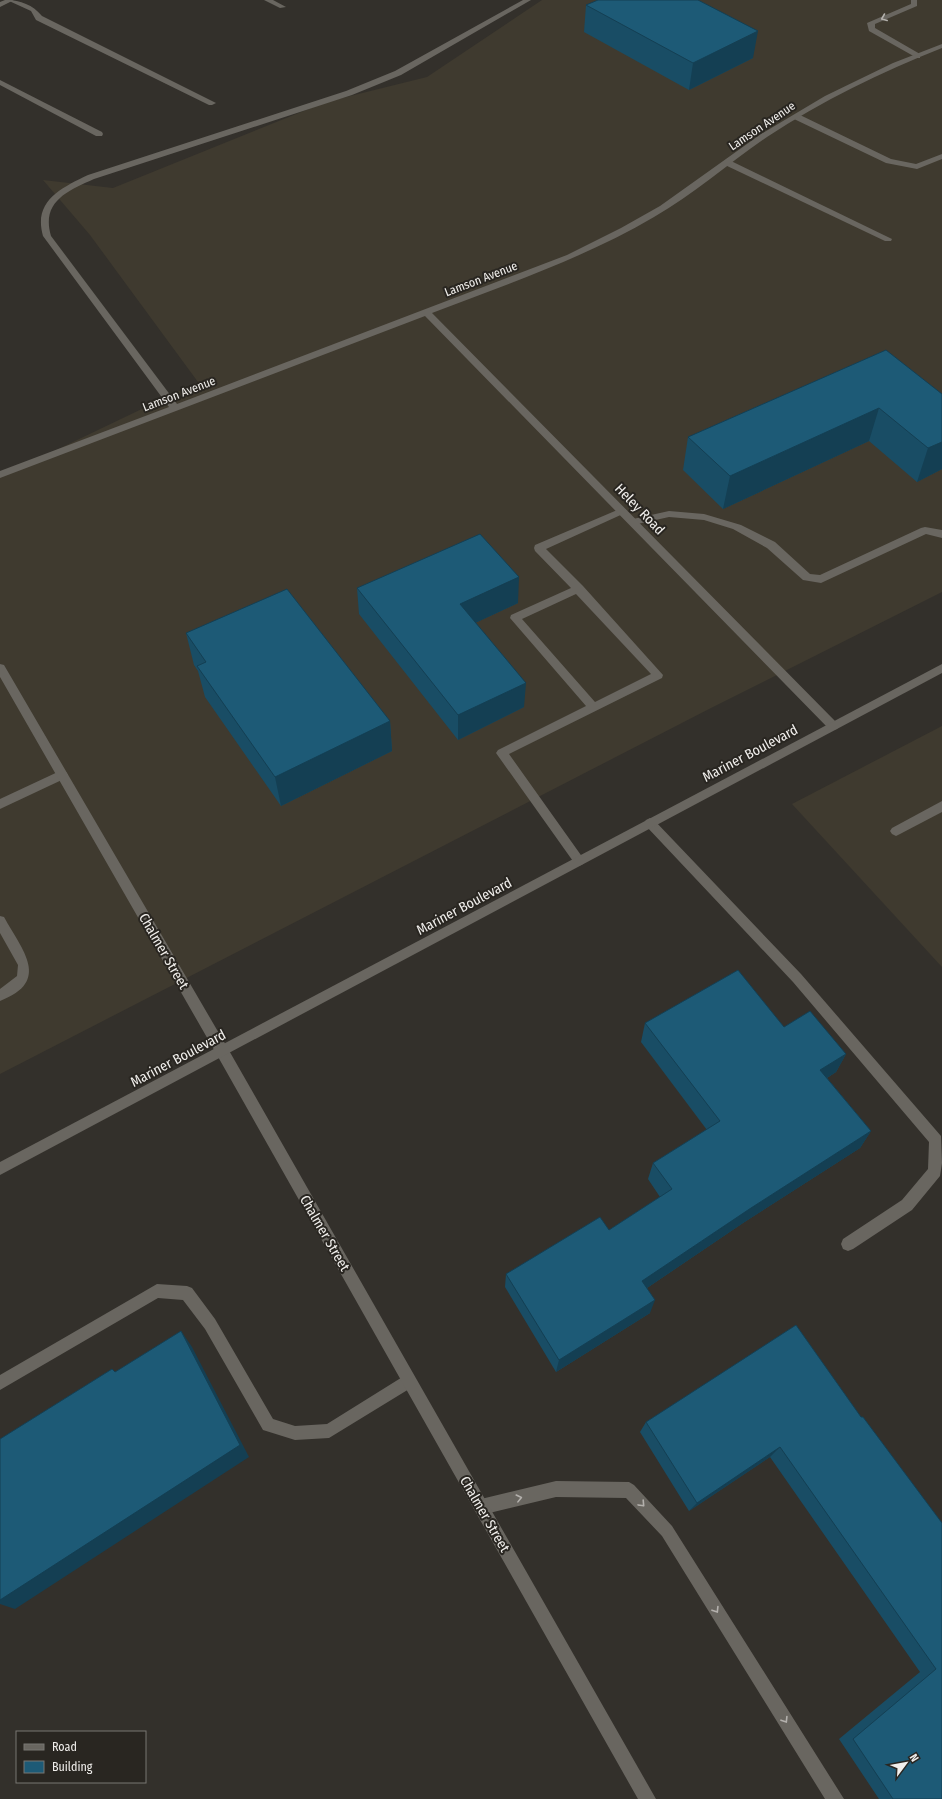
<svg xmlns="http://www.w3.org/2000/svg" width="942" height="1799" viewBox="0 0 942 1799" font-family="'Fira Sans Condensed',sans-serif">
<rect width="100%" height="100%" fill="#33302b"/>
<g fill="#3f3a2f">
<path d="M542 0H942V592L711 708 0 1074V477L198 382 90 235 43 180 113 188 326 102 427 77Z"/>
<path d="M942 726V967L792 804Z"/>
</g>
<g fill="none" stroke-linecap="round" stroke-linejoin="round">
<g fill="#696660" fill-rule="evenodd">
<path d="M7 0C20 0 33 5 42 16L216 103 212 105H209L36 20 31 11Z"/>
<path d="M264 0H273L286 7 280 8Z"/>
<path d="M911 0H917V6L875 24V28L920 54V58H917L869 31 867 23 911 4Z"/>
<path d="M0 80 102 132 103 134 102 136H96L0 85Z"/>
<path d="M794 115H800L891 159 916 164 942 154V159L917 169 886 163 794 119Z"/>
<path d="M725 161H731L892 239 891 241H885L725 165Z"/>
<path d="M622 508 625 509 627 511 625 513 546 549 583 586 663 675 662 678 509 754 583 858 585 861 583 864 579 866 575 864 496 753 498 750 586 706 510 618 511 615 571 588 535 551 534 548 535 545ZM576 594 651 674 595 702 522 619Z"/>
<path d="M669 511 704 514 741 525 775 542 810 574 820 575 921 528 925 527 942 530V538L926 534 821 583 803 580 767 548 733 529 704 520 669 517 633 525 628 522 633 519Z"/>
<path d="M62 770 66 772 68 775 66 778 0 809V799Z"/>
<path d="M942 801V812L900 834 896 836 892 834 890 831 892 828Z"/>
<path d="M650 818 654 820 801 974 941 1136 942 1163 940 1176 912 1210 853 1249 848 1251 843 1249 841 1244 843 1239 902 1200 928 1169 929 1142 793 982 646 826 644 823 646 820Z"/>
<path d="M0 916 4 917C22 950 52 981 0 1001V989L17 976 18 965 0 933Z"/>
<path d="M157 1284 187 1286 192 1288 215 1319 273 1419 295 1426 327 1424 404 1376 409 1374 414 1376 416 1381 414 1386 329 1438 295 1440 263 1430 205 1329 183 1300 158 1298 0 1390V1375Z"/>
<path d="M556 1481 629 1482 634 1485 672 1526 844 1799H825L662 1536 626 1498 556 1497 481 1515 476 1512 473 1507 476 1502 481 1499Z"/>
</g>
<g fill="#696660" fill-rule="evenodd">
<path d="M5 0H14L0 7V2Z"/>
<path d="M523 0H531L401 75 352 95 94 179C67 191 41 202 51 236L177 404 567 255 621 228 660 206 761 134 825 96 893 63 942 44V48C881 72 822 101 767 137 729 163 694 194 654 217 584 258 508 284 432 313L837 723 839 726 837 729 833 730 829 729 425 316 0 478V471L169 407 43 236C33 201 61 188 88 175L346 91 395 71Z"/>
<path d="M0 664 4 665 227 1047 656 1799H638L217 1055 0 677Z"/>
</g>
<path fill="#696660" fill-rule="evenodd" d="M942 664V673L0 1175V1162Z"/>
</g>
<g fill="#194d65">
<path d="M586 5 753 58 689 90 584 32Z"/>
<path d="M886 350 942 469 917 482 869 441 723 509 683 470 688 437Z"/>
<path d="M357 588 518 603 475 623 524 707 458 740 359 614Z"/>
<path d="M186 633 390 721 392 751 281 806 205 697 198 671 194 665Z"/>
<path d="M645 1023 784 1027 846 1054 836 1072 827 1078 871 1131 860 1148 743 1223 647 1288 650 1313 556 1372 505 1287 506 1274 609 1230 660 1197 648 1179 653 1163 707 1130 641 1042Z"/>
<path d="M861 1417 942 1523V1799H879L839 1739 920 1672 770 1457 689 1511 640 1432 646 1422Z"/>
</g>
<g fill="#143f53">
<path d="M758 31 753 58 689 90 693 63Z"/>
<path d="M879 408 869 441 723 509 730 476Z"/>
<path d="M942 442V469L917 482 928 448Z"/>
<path d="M519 577 518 603 460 630V604Z"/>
<path d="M526 683 524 707 458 740V715Z"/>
<path d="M390 721 392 751 281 806 275 777Z"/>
<path d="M846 1054 836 1072 811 1088 820 1070Z"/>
<path d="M871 1131 860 1148 743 1223 638 1294 642 1281 751 1208Z"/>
<path d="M655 1300 650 1313 556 1372 559 1360Z"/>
<path d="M181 1331 192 1347 249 1457 15 1609 0 1604V1600Z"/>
<path d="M780 1447 770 1457 689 1511 697 1503Z"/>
</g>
<g fill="#1d5a76" stroke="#143f53">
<path d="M598 0H698L758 31 693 63 586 5Z"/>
<path d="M886 350 942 394V442L928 448 879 408 730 476 688 437Z"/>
<path d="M480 534 519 577 460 604 526 683 458 715 357 588Z"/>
<path d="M287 589 390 721 275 777 197 666 206 662 186 633Z"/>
<path d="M738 970 784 1027 810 1011 846 1054 820 1070 871 1131 751 1208 642 1281 655 1300 559 1360 506 1274 600 1217 609 1230 672 1189 653 1163 720 1121 645 1023Z"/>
<path d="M796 1325 861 1417H863L942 1523V1799H893L853 1739 936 1669 780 1447 697 1503 646 1422Z"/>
<path d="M181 1331 240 1445 0 1600V1439L112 1369 115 1372Z"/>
</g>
<defs><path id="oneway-chevron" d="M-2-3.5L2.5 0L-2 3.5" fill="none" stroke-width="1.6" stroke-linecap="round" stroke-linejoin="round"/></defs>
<g stroke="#b4b1ad">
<use href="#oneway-chevron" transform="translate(884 18) rotate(158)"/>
<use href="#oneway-chevron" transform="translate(519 1498) rotate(-14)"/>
<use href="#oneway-chevron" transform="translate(642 1504) rotate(47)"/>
<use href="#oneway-chevron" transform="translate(716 1610) rotate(58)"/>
<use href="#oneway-chevron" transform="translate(785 1720) rotate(58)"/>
</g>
<g text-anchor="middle" stroke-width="4" stroke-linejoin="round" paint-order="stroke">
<g font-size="12" fill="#f1efec" stroke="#292621">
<text transform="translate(762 126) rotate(-34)" y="4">Lamson Avenue</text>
<text transform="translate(481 279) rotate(-21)" y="4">Lamson Avenue</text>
<text transform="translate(179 394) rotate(-21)" y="4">Lamson Avenue</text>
</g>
<g font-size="14" fill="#f1efec" stroke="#292621">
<text transform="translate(640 509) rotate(46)" y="5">Heley Road</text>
<text transform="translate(750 753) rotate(-28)" y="5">Mariner Boulevard</text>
<text transform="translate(464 906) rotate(-28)" y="5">Mariner Boulevard</text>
<text transform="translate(164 951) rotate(60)" y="5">Chalmer Street</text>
<text transform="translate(178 1058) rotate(-28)" y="5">Mariner Boulevard</text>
<text transform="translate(325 1233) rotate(60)" y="5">Chalmer Street</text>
<text transform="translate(485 1514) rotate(60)" y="5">Chalmer Street</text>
</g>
</g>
<rect x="16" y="1731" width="130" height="52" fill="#292621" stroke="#797672"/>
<rect x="24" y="1744" width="20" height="6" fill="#696660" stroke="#797672"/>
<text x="52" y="1751" font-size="12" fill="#f1efec">Road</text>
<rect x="24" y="1761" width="20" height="12" fill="#1d5a76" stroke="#797672"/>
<text x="52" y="1771" font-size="12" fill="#f1efec">Building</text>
<g transform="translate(906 1763) rotate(58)" stroke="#292621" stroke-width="3" paint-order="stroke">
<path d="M0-3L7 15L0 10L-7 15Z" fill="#f1efec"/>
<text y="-6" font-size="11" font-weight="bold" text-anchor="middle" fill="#f1efec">N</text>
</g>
</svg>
